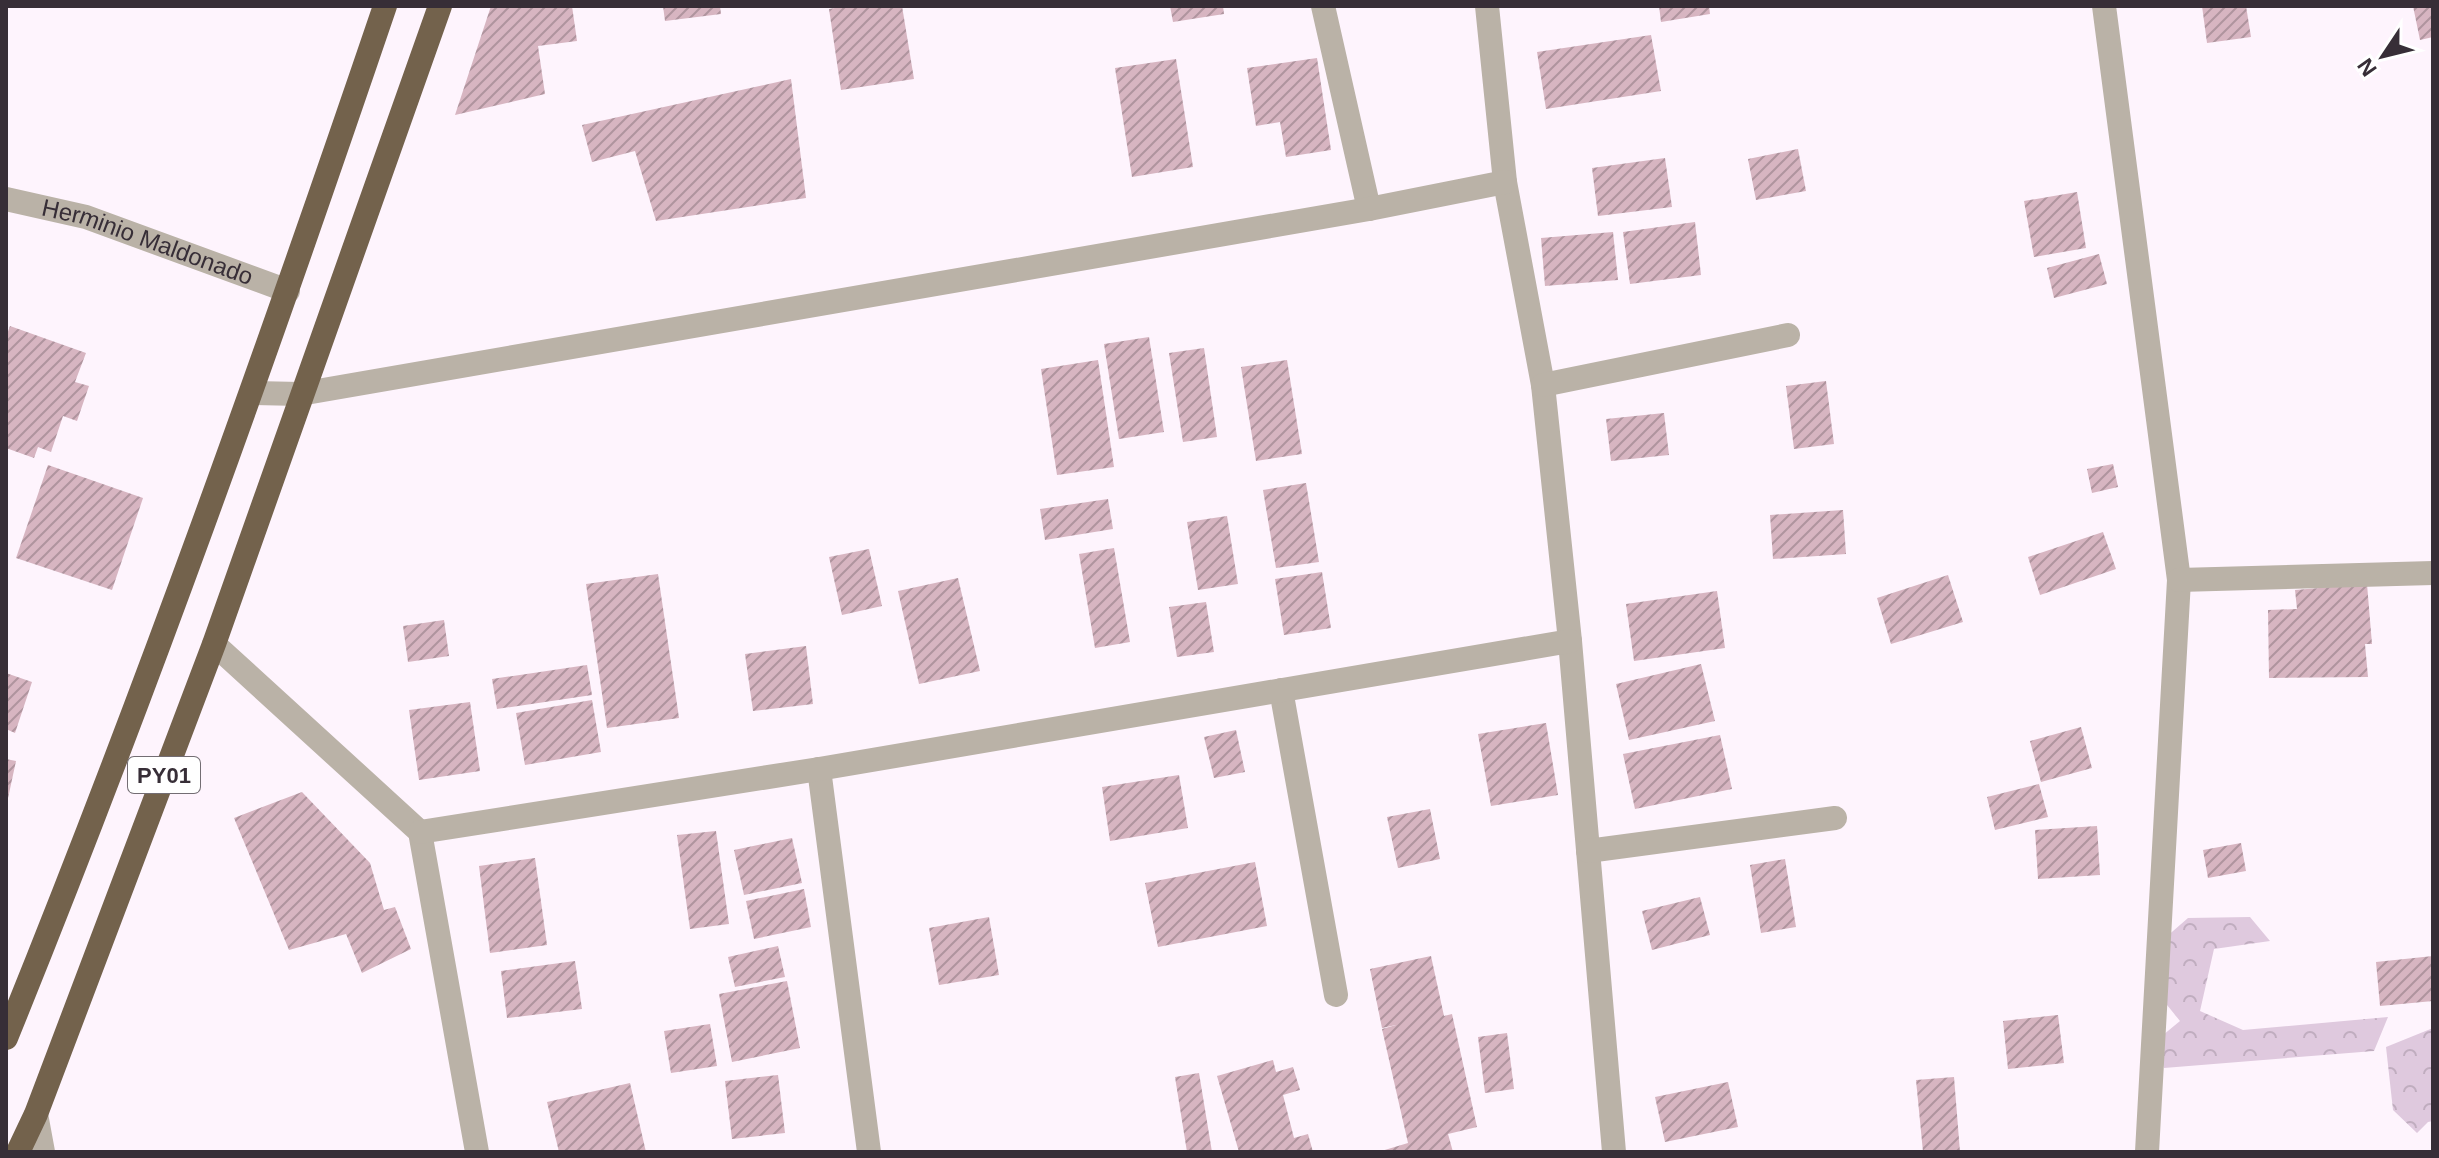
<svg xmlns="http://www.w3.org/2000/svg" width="2439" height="1158" viewBox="0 0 2439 1158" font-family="Arial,sans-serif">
<defs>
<pattern id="forest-crowns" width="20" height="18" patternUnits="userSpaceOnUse" patternTransform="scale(2)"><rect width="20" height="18" fill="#dfc9de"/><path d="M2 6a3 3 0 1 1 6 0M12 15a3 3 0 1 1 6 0" fill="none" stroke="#c0adbf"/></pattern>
<pattern id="building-hatch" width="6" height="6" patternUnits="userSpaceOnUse" patternTransform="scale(2)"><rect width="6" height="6" fill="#d7b5c1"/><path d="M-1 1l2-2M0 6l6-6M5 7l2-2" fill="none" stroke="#af949e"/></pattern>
</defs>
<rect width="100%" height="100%" fill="#fef4fd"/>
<g fill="url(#forest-crowns)">
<path d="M2250 917 2270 941 2214 949 2200 1011 2243 1030 2388 1017 2374 1051 2164 1068 2157 1040 2180 1021 2150 984 2165 938 2188 918Z"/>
<path d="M2433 1028V1121L2428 1122 2417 1133 2393 1110 2386 1047Z"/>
</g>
<g fill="url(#building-hatch)">
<path d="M491 6H572L577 41 538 46 545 94 455 115Z"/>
<path d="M663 6H720L721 14 665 21Z"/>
<path d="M846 6H902L914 79 841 90 829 9Z"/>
<path d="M1170 6H1223L1224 14 1173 22Z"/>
<path d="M1659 6H1709L1710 14 1661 22Z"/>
<path d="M2202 6H2246L2251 37 2207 43Z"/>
<path d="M2413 6H2433V37L2420 40Z"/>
<path d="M1651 35 1661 91 1546 109 1537 52Z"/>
<path d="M1317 58 1331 150 1286 157 1280 122 1256 126 1247 68Z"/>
<path d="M1176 59 1193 167 1132 177 1115 68Z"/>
<path d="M791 79 806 198 656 221 635 151 592 162 582 125Z"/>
<path d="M1798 149 1806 191 1756 200 1748 159Z"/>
<path d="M1665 158 1672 207 1598 216 1592 168Z"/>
<path d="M2077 192 2086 248 2034 257 2024 201Z"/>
<path d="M1695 222 1701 275 1630 284 1623 232Z"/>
<path d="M1613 232 1618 280 1545 286 1541 238Z"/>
<path d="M2099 254 2107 284 2054 298 2047 268Z"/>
<path d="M10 326 86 353 75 382 89 386 77 421 63 416 51 452 38 447 34 458 6 448V337Z"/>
<path d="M1149 337 1164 432 1119 439 1104 344Z"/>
<path d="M1204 348 1217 437 1183 442 1169 353Z"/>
<path d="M1098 360 1114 467 1057 475 1041 369Z"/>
<path d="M1287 360 1302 454 1256 461 1241 367Z"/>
<path d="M1826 381 1834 444 1794 449 1786 386Z"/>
<path d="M1664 413 1669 455 1611 461 1606 419Z"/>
<path d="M2113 464 2118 487 2092 493 2087 469Z"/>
<path d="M48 465 143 498 112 590 16 558Z"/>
<path d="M1306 483 1319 562 1276 568 1263 490Z"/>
<path d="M1108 499 1113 529 1045 540 1040 509Z"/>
<path d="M1843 510 1846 554 1773 559 1770 515Z"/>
<path d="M1227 516 1238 584 1198 590 1187 522Z"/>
<path d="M2103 532 2116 569 2040 595 2028 557Z"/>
<path d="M1114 548 1130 642 1095 648 1079 554Z"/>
<path d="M869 549 882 606 842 615 829 557Z"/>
<path d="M1322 572 1331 628 1284 635 1275 579Z"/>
<path d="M658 574 679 718 607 728 586 584Z"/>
<path d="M1948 575 1963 622 1891 644 1877 598Z"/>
<path d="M958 578 980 671 919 684 898 591Z"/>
<path d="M2367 584 2372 644H2365L2368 677 2269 678 2268 610 2297 609 2295 590Z"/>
<path d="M1717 591 1725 648 1634 661 1626 604Z"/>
<path d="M1206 602 1214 652 1177 657 1169 607Z"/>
<path d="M444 620 449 656 408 662 403 626Z"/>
<path d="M806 646 813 704 753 711 745 654Z"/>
<path d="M1701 664 1715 721 1629 740 1616 684Z"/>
<path d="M587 665 592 695 497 709 492 679Z"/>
<path d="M6 673 32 682 15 733 6 729Z"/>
<path d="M592 700 601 752 525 765 516 713Z"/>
<path d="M470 702 480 771 419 780 409 710Z"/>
<path d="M1546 723 1558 795 1491 806 1478 734Z"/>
<path d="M2081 727 2092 768 2041 782 2030 741Z"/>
<path d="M1236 730 1245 772 1214 778 1204 737Z"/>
<path d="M1720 735 1732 789 1635 809 1623 754Z"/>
<path d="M6 759 16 761 7 803H6Z"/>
<path d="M1179 775 1188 828 1110 841 1102 787Z"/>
<path d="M2039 784 2048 817 1995 830 1987 797Z"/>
<path d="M302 792 370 863 384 910 395 907 411 949 362 973 346 934 289 950 234 818Z"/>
<path d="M1430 809 1440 859 1398 868 1387 817Z"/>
<path d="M2097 826 2100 875 2038 879 2035 830Z"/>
<path d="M716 831 729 924 690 929 677 835Z"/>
<path d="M792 838 802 883 744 895 734 850Z"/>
<path d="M2241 843 2246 871 2208 878 2203 850Z"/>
<path d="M535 858 547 945 490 953 479 866Z"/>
<path d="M1785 859 1796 927 1761 933 1750 865Z"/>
<path d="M1255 862 1267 926 1158 947 1145 883Z"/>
<path d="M804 889 811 927 754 939 746 901Z"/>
<path d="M1700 897 1710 935 1652 950 1642 911Z"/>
<path d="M989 917 999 975 939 985 929 928Z"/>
<path d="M778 946 785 977 735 987 728 957Z"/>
<path d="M1431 956 1444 1016 1452 1014 1477 1127 1448 1134 1453 1152H1378L1408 1143 1382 1029 1396 1025 1382 1028 1370 969Z"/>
<path d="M2433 956V1001L2380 1006 2376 962Z"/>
<path d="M575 961 582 1009 507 1018 501 971Z"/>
<path d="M787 981 800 1048 732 1062 719 994Z"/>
<path d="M2058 1015 2064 1063 2008 1069 2003 1021Z"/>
<path d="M710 1024 717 1066 671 1073 664 1031Z"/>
<path d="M1507 1033 1514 1089 1485 1093 1478 1037Z"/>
<path d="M1273 1060 1276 1072 1293 1067 1300 1090 1283 1095 1294 1138 1308 1134 1313 1152H1239L1217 1076Z"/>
<path d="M1199 1073 1212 1152H1187L1175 1077Z"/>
<path d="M778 1075 785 1133 732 1139 725 1081Z"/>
<path d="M1954 1077 1960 1152H1923L1916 1080Z"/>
<path d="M1728 1082 1738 1127 1665 1142 1655 1097Z"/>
<path d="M630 1083 646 1152H559L547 1102Z"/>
</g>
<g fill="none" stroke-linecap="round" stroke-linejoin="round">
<g stroke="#bab2a7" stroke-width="24">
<path d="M1323 6 1369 209"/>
<path d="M1487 6 1505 182 1543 385 1570 641 1614 1152"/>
<path d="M2104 6 2179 580 2147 1152"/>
<path id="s1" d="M6 199 86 217 288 291"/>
<path d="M1543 385 1788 335"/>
<path d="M252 393 300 394 1369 209 1505 182"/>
<path d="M2179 580 2433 573"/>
<path d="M214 644 420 832 477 1152"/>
<path d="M1281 690 1336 995"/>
<path d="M819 769 869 1152"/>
<path d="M420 832 819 769 1570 641"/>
<path d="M1588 851 1835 818"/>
<path d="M36 1114 43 1152"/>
</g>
<g stroke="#73624c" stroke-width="24">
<path d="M6 1038C144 698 267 353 385 6"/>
<path d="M18 1152 36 1114 214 644 440 6"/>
</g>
</g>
<g text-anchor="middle" stroke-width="7" stroke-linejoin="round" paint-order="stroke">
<rect fill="#fff" stroke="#736d73" stroke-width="2" x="128" y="757" width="72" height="36" rx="6"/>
<g font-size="22" font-weight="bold" fill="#372e37">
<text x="164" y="783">PY01</text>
</g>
<g font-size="24" fill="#372e37" stroke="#fff">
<text dy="8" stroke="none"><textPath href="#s1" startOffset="148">Herminio Maldonado</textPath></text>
</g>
</g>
<rect width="2439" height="1158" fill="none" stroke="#372e37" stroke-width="16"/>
<g transform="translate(2383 56) rotate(235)" stroke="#ffffff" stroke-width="6" paint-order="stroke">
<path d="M0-6L14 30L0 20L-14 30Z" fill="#372e37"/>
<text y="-12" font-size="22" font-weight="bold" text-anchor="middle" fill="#372e37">N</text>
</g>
</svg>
